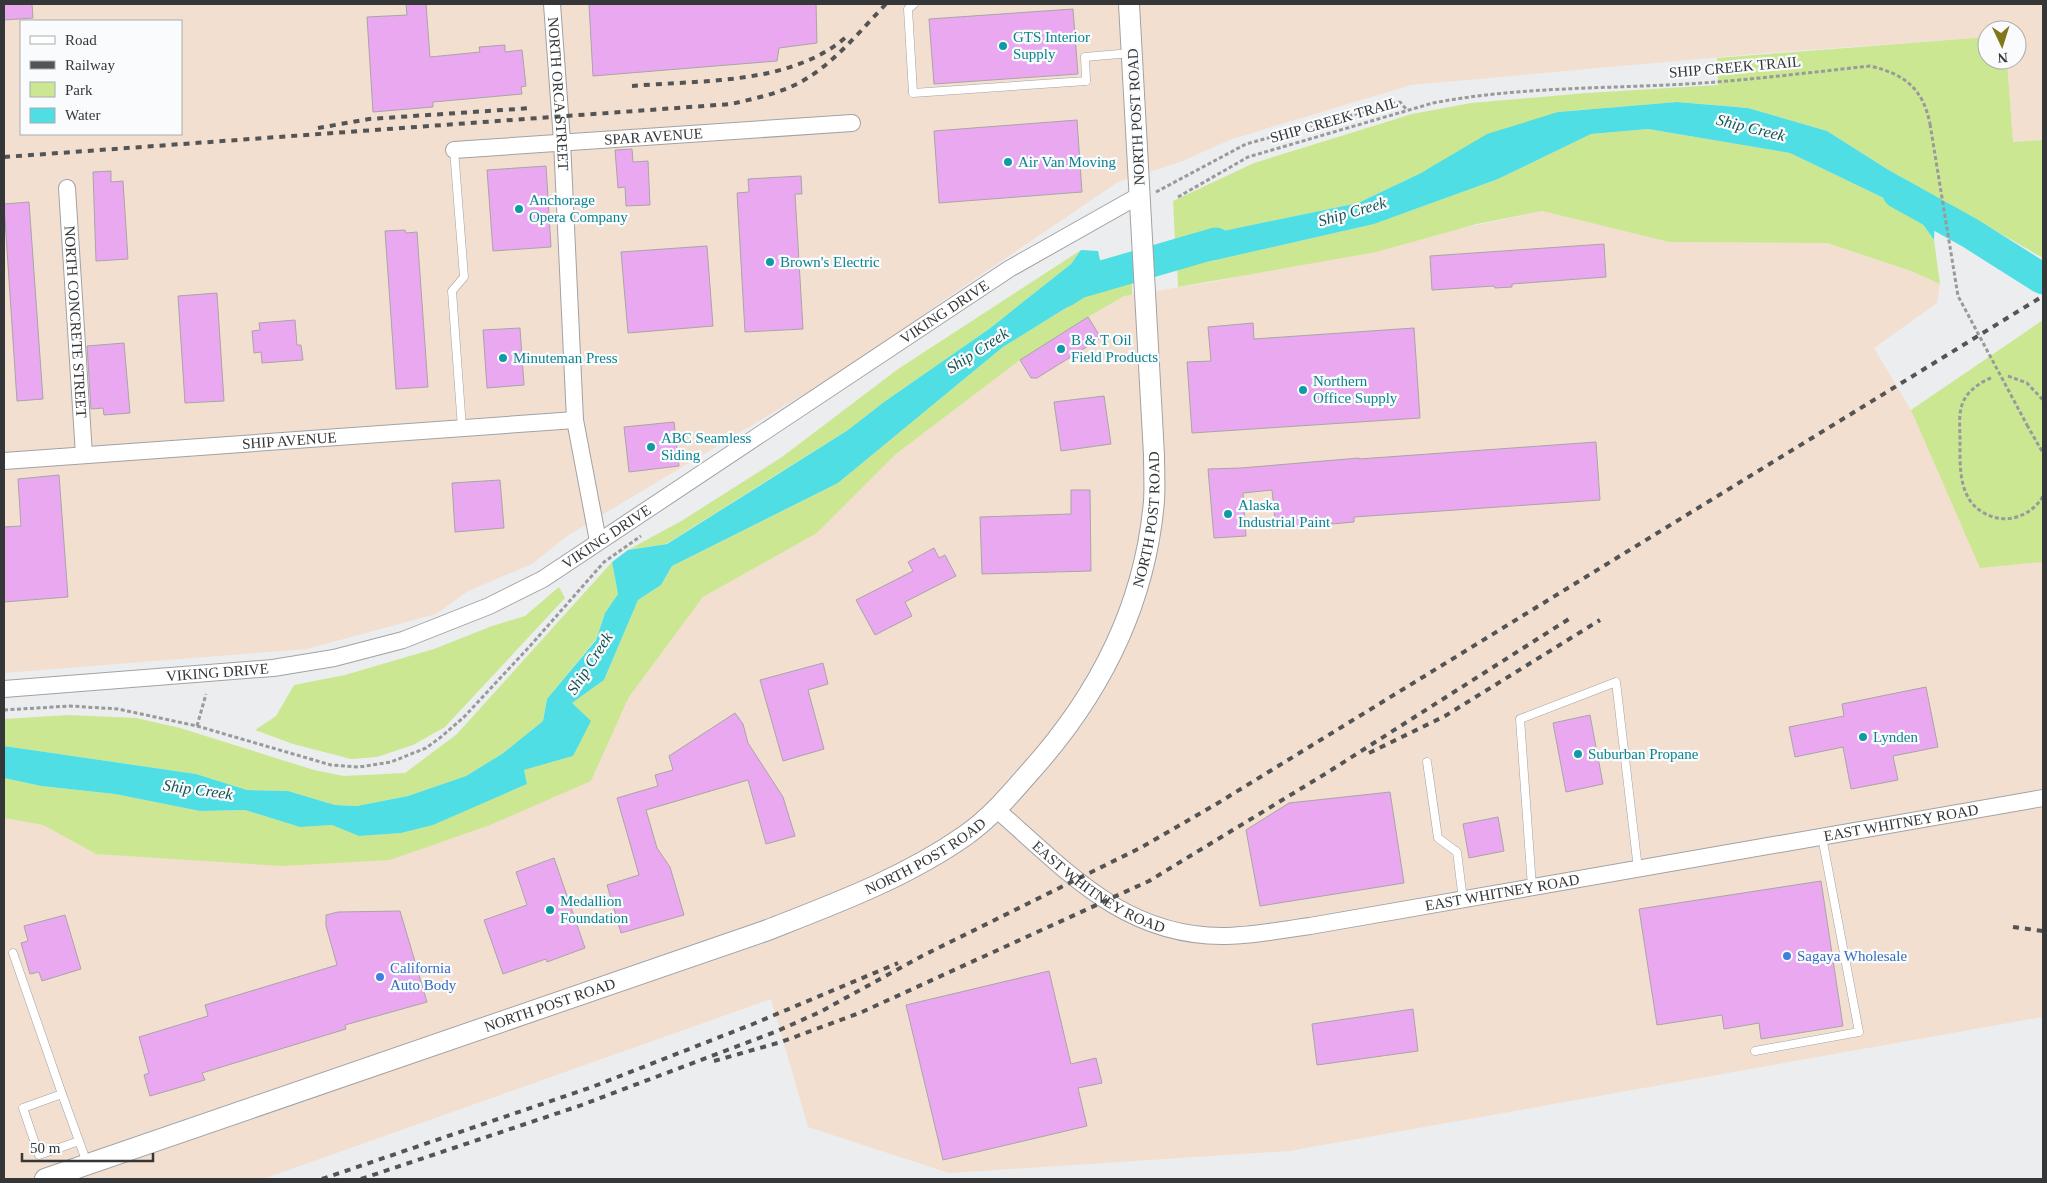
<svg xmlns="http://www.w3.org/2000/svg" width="2047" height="1183" viewBox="0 0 2047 1183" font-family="Georgia,serif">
<rect width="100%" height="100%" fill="#ecedef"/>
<g fill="#f3dfd0" fill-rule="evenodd">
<path d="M4 4H2043V140L2013 142 2007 60H2017V30H1987V37L1766 53 1411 85 1232 139 1180 162 1118 182 944 300 856 363 567 536 532 564 468 591 436 614 307 649 4 673ZM21 21H181V134H21Z"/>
<path d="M1542 211 1669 242 1827 243 1911 271 1940 284 1937 303 1874 348 1911 410 1980 567 2043 562V1017L1289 1151 949 1173 808 1127 771 999 263 1179H4V818L43 825 96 854 591 781 629 697 703 597 817 533 896 454 1020 360 1088 317 1124 296 1212 282Z"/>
</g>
<g fill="#cce792">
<path d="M1987 37V60H2007L2013 142 2043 140V258L1887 169 1827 131 1748 108 1677 102 1558 112 1421 173 1358 203 1175 241 1173 201 1254 163 1412 114 1471 103 1587 93 1718 85 1717 58Z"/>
<path d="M1648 129 1790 153 1915 213 1934 240 1940 284 1911 271 1827 243 1669 242 1542 211 1477 224 1376 252 1178 287 1177 265 1216 260 1374 224 1498 179 1591 134Z"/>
<path d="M1081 250 1071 264 989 329 884 402 848 430 666 544 628 550 683 520 782 457 898 369Z"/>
<path d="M1132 282V295L1124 296 1088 317 1020 360 896 454 817 533 703 597 629 697 591 781 490 825 390 860 282 866 96 854 43 825 4 818V778L41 786 115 794 200 811 245 810 300 827 332 825 359 836 401 833 433 825 527 784 524 770 573 756 572 703 604 680 638 600 661 585 672 566 838 483 1003 347 1098 288Z"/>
<path d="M2043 320V562L1980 568 1911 410Z"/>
<path d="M612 562 618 594 605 613 596 639 547 699 543 721 502 754 466 776 408 796 357 806 335 805 288 791 247 790 196 774 4 746V719L68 715 136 718 180 728 314 770 344 776 405 773 457 734Z"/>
<path d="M559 587 565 598 445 727 413 745 377 757 351 759 293 744 255 730 276 716 294 685 345 675 434 649 492 626 525 616Z"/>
</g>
<g fill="#4edee3">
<path d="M1677 102 1748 108 1827 131 1887 169 1936 197 1934 240 1915 213 1790 153 1648 129 1591 134 1498 179 1374 224 1216 260 1177 265 1175 241 1358 203 1421 173 1487 134 1558 112Z"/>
<path d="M1081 250 1098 251 1106 286 1098 288 1003 347 838 483 672 566 661 585 638 600 604 680 572 703 591 721 573 756 524 770 527 784 433 825 401 833 359 836 332 825 300 827 245 810 200 811 115 794 41 786 4 778V746L196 774 247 790 288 791 335 805 357 806 408 796 466 776 502 754 543 721 547 699 596 640 605 613 618 594 612 562 628 550 667 544 848 430 884 402 989 329 1071 264Z"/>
</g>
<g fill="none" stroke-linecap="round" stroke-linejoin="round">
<g stroke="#4edee3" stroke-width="31">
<path d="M1898 193 1970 233 2043 279"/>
<path d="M1064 292 1078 283 1216 243"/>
</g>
</g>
<g fill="#eaa8f0" stroke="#a7a5a7">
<path d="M4 4H32L33 18 4 20Z"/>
<path d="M406 4H426L430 57 480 52 479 47 505 45V52L522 50 526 86 521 87 522 94 433 102V107L373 112 367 17 407 15Z"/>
<path d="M589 4H816L817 43 779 48 777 61 593 76Z"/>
<path d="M1073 9 1078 74 934 84 929 19Z"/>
<path d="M1077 120 1082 192 939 203 934 131Z"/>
<path d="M632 149 633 162 648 161 650 205 626 206 625 187 618 188 615 150Z"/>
<path d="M546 166 551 247 493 251 487 170Z"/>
<path d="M111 171V182L123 181 128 259 96 261 93 172Z"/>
<path d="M801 176 802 194H795L803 329 745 332 737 193 749 192 748 179Z"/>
<path d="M29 202 43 399 17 401 4 204Z"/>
<path d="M405 230 406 233 417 232 428 387 396 389 385 231Z"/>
<path d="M1604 244 1606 277 1512 284V287L1495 288 1494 286 1432 290 1430 256Z"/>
<path d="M707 246 713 326 628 333 621 252Z"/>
<path d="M217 293 224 401 185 403 178 296Z"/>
<path d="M1088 317 1101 338 1037 378H1031L1020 360Z"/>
<path d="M295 320 297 345H301L303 360 262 363 261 352 254 353 252 331 260 330 259 323Z"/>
<path d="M1253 323 1254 339 1414 328 1420 418 1192 433 1187 362 1211 361 1208 327Z"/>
<path d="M520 328 524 385 487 388 483 330Z"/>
<path d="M124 343 130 413 104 415 103 408 91 409 87 346Z"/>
<path d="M1104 396 1111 444 1061 451 1054 402Z"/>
<path d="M674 422 679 466 629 472 624 427Z"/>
<path d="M1596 442 1600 500 1354 517V522L1276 529 1272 490 1243 493 1246 536 1214 538 1208 469 1241 468 1359 458V459Z"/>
<path d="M59 475 68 597 4 602V527L21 526 18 479Z"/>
<path d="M500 480 504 528 455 532 452 483Z"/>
<path d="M1071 490H1090L1091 571 982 574 980 517 1071 514Z"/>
<path d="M934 548 939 558 945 555 956 576 905 602 912 616 875 635 856 600 913 571 908 562Z"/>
<path d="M823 663 828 684 808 690 824 749 783 761 760 680Z"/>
<path d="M1926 687 1938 747 1893 756 1898 780 1851 789 1843 747 1795 757 1789 727 1844 716 1842 704Z"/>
<path d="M735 713 743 724 748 743 783 797 795 836 766 844 748 780 646 810 657 848 670 867 684 915 621 933 607 885 639 875 617 798 658 786 655 775 673 770 669 756Z"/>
<path d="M1590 715 1603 784 1566 792 1553 723Z"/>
<path d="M1390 792 1404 883 1260 906 1246 830 1289 803Z"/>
<path d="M1498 817 1504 851 1469 858 1463 824Z"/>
<path d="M554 858 585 948 547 962 546 959 503 974 484 920 527 905 516 872Z"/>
<path d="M1821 881 1843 1026 1761 1039 1759 1023 1724 1029 1722 1015 1657 1025 1639 909Z"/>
<path d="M400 911 427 1002 345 1025 346 1029 202 1073 205 1080 150 1096 144 1075 149 1073 139 1037 208 1016 205 1005 337 965 326 926V915L338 912Z"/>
<path d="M65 915 81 969 42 981 39 972 30 974 21 943 28 941 24 926Z"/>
<path d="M1049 971 1071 1064 1096 1058 1102 1083 1078 1088 1087 1126 943 1160 906 1005Z"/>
<path d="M1413 1009 1418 1051 1317 1065 1312 1024Z"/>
</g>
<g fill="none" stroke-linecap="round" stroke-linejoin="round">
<g stroke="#a1a2a4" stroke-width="9">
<g id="service">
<path d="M914 4 908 9 913 93 1086 81 1085 57 1131 53"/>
<path d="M454 150 464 277 452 291 462 428"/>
<path d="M1427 762 1438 838 1457 852 1463 900"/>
<path d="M1532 887 1520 719 1616 682 1638 869"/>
<path d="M13 953 62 1094"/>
<path d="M1755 1051 1859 1032 1822 837"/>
<path d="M79 1141 39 1155 23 1108 62 1094 87 1163"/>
</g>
</g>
<g stroke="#a1a2a4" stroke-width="18">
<g id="minor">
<path id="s1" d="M552 4 562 141 575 420 598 541"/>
<path id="s2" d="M454 150 852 123"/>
<path id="s3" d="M67 188 84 455"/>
<path id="s4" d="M4 461 575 420"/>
<path id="s5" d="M4 689 273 668 334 658 403 640 489 606 543 579 1009 269 1140 195"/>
<path id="s6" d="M996 809C1066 870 1123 936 1222 936 1251 936 1281 930 1310 926L2043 798"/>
</g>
</g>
<g stroke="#a1a2a4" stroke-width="22">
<g id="tertiary">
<path id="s7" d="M45 1179 765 931C834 904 905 878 966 835 990 818 1009 796 1028 774 1098 697 1145 606 1154 501 1155 486 1154 470 1154 455L1129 4"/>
</g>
</g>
<g stroke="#999a9c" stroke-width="3" stroke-dasharray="4 2.5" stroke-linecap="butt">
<path d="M1156 192 1246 144 1400 102 1407 110"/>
<path d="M1178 197 1248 157 1433 103C1521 86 1613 89 1703 83 1758 79 1814 72 1870 66 1904 74 1923 88 1930 124"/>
<path d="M2008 376 2027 383 2043 400"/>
<path d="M1991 378C1980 382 1968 391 1963 402 1958 414 1960 428 1960 440 1960 466 1958 499 1984 513 1993 518 2002 520 2013 518 2026 515 2037 507 2043 496"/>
<path d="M2027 425 2043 453"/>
<path d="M4 710 70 706 118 709 197 726 331 765 359 767 391 762 426 748 441 737 464 717 530 646 604 562 641 536"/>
<path d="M197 726 206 694"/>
</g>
<use href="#service" stroke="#fff" stroke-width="8"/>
<use href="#minor" stroke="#fff" stroke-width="16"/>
<use href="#tertiary" stroke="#fff" stroke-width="20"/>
<g stroke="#535455" stroke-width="4" stroke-dasharray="6 6" stroke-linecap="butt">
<path d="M632 86C701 80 789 85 845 38"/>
<path d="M318 128 369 119 532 108"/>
<path d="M4 157 731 104C753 99 776 94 797 84 832 66 859 32 886 4"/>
<path d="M1369 753 1445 716 1600 620"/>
<path d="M2013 927 2043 931"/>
<path d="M714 1061 781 1042 862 1012 1149 881 1325 774 1572 617"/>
<path d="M322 1179 592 1087 753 1024 898 963"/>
<path d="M361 1179 579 1106 775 1032 820 1012 922 956 1142 847 1218 803 2043 296"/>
</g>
<path stroke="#999a9c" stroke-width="3" stroke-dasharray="4 2.5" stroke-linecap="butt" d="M1930 124 1958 296 2027 425"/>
</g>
<g fill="#0f9aa8" stroke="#f9fbfc" stroke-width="2">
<circle cx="1003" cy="46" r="5"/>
<circle cx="1008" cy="162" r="5"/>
<circle cx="519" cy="209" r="5"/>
<circle cx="770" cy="262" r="5"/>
<circle cx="1061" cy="349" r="5"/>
<circle cx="503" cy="358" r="5"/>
<circle cx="1303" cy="390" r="5"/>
<circle cx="651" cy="447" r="5"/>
<circle cx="1228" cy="514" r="5"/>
<circle cx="1863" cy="737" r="5"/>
<circle cx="1578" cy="754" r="5"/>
<circle cx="550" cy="910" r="5"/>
</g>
<g fill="#3f7fe0" stroke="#f9fbfc" stroke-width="2">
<circle cx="1787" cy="956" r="5"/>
<circle cx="380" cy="977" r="5"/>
</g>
<g text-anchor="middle" stroke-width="4.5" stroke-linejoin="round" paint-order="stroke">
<g font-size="15" fill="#0d838f" stroke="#f9fbfc" text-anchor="start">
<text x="1013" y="42">GTS Interior<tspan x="1013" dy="17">Supply</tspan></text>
<text x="1018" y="167">Air Van Moving</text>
<text x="529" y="205">Anchorage<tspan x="529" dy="17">Opera Company</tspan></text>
<text x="780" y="267">Brown's Electric</text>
<text x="1071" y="345">B &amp; T Oil<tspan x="1071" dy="17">Field Products</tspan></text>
<text x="513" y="363">Minuteman Press</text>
<text x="1313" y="386">Northern<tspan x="1313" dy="17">Office Supply</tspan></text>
<text x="661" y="443">ABC Seamless<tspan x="661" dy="17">Siding</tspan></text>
<text x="1238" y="510">Alaska<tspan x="1238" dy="17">Industrial Paint</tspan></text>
<text x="1873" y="742">Lynden</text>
<text x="1588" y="759">Suburban Propane</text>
<text x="560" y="906">Medallion<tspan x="560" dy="17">Foundation</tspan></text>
</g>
<g font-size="15" fill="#353637" stroke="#f9fbfc">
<text transform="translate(1735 67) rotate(-5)" y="5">SHIP CREEK TRAIL</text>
<text dy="5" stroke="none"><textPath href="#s1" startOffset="90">NORTH ORCA STREET</textPath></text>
<text transform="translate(1136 117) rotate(-93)" y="5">NORTH POST ROAD</text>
<text transform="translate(1334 120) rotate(-16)" y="5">SHIP CREEK TRAIL</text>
<text dy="5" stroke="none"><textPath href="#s2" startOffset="200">SPAR AVENUE</textPath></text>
<text dy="5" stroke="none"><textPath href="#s5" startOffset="1038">VIKING DRIVE</textPath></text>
<text dy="5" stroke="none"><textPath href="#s3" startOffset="134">NORTH CONCRETE STREET</textPath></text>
<text dy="5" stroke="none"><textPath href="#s4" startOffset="286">SHIP AVENUE</textPath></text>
<text dy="5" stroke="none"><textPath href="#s7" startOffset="1359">NORTH POST ROAD</textPath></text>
<text dy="5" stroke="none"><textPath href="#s5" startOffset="632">VIKING DRIVE</textPath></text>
<text dy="5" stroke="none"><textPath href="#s5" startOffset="214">VIKING DRIVE</textPath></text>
<text dy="5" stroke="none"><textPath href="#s6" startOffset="955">EAST WHITNEY ROAD</textPath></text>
<text dy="5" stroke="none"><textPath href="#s7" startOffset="939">NORTH POST ROAD</textPath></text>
<text dy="5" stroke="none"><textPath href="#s6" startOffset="130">EAST WHITNEY ROAD</textPath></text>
<text dy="5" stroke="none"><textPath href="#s6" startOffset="550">EAST WHITNEY ROAD</textPath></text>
<text dy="5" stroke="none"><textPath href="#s7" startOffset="534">NORTH POST ROAD</textPath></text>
</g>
<g font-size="15" fill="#366cbe" stroke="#f9fbfc" text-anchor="start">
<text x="1797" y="961">Sagaya Wholesale</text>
<text x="390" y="973">California<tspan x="390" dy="17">Auto Body</tspan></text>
</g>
<g font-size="16" font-style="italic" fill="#155254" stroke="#f9fbfc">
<text transform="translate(1751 127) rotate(14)" y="6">Ship Creek</text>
<text transform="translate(1352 211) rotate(-16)" y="6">Ship Creek</text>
<text transform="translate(977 350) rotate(-33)" y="6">Ship Creek</text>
<text transform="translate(589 663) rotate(-57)" y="6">Ship Creek</text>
<text transform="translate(198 789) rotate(8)" y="6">Ship Creek</text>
</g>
</g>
<rect width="2047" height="1183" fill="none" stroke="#353637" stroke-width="10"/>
<rect x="20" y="20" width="162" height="115" fill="#f9fbfc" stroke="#abacad"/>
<rect x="30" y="36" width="25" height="8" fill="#ffffff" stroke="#abacad"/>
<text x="65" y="45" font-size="15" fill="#353637">Road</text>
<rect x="30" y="61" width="25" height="8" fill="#535455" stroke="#abacad"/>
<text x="65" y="70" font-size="15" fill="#353637">Railway</text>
<rect x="30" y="82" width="25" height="15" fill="#cce792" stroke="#abacad"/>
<text x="65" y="95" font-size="15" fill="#353637">Park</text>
<rect x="30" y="108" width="25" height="15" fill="#4edee3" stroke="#abacad"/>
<text x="65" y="120" font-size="15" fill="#353637">Water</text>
<g transform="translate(2002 45) rotate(176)"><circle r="24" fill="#f9fbfc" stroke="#abacad"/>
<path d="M0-4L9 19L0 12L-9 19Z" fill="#82761a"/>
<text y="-8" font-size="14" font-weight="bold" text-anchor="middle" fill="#353637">N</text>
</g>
<path d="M22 1153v8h131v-8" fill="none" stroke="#353637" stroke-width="2.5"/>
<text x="30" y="1153" font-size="15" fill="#353637" stroke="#f9fbfc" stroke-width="4" paint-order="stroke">50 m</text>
</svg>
